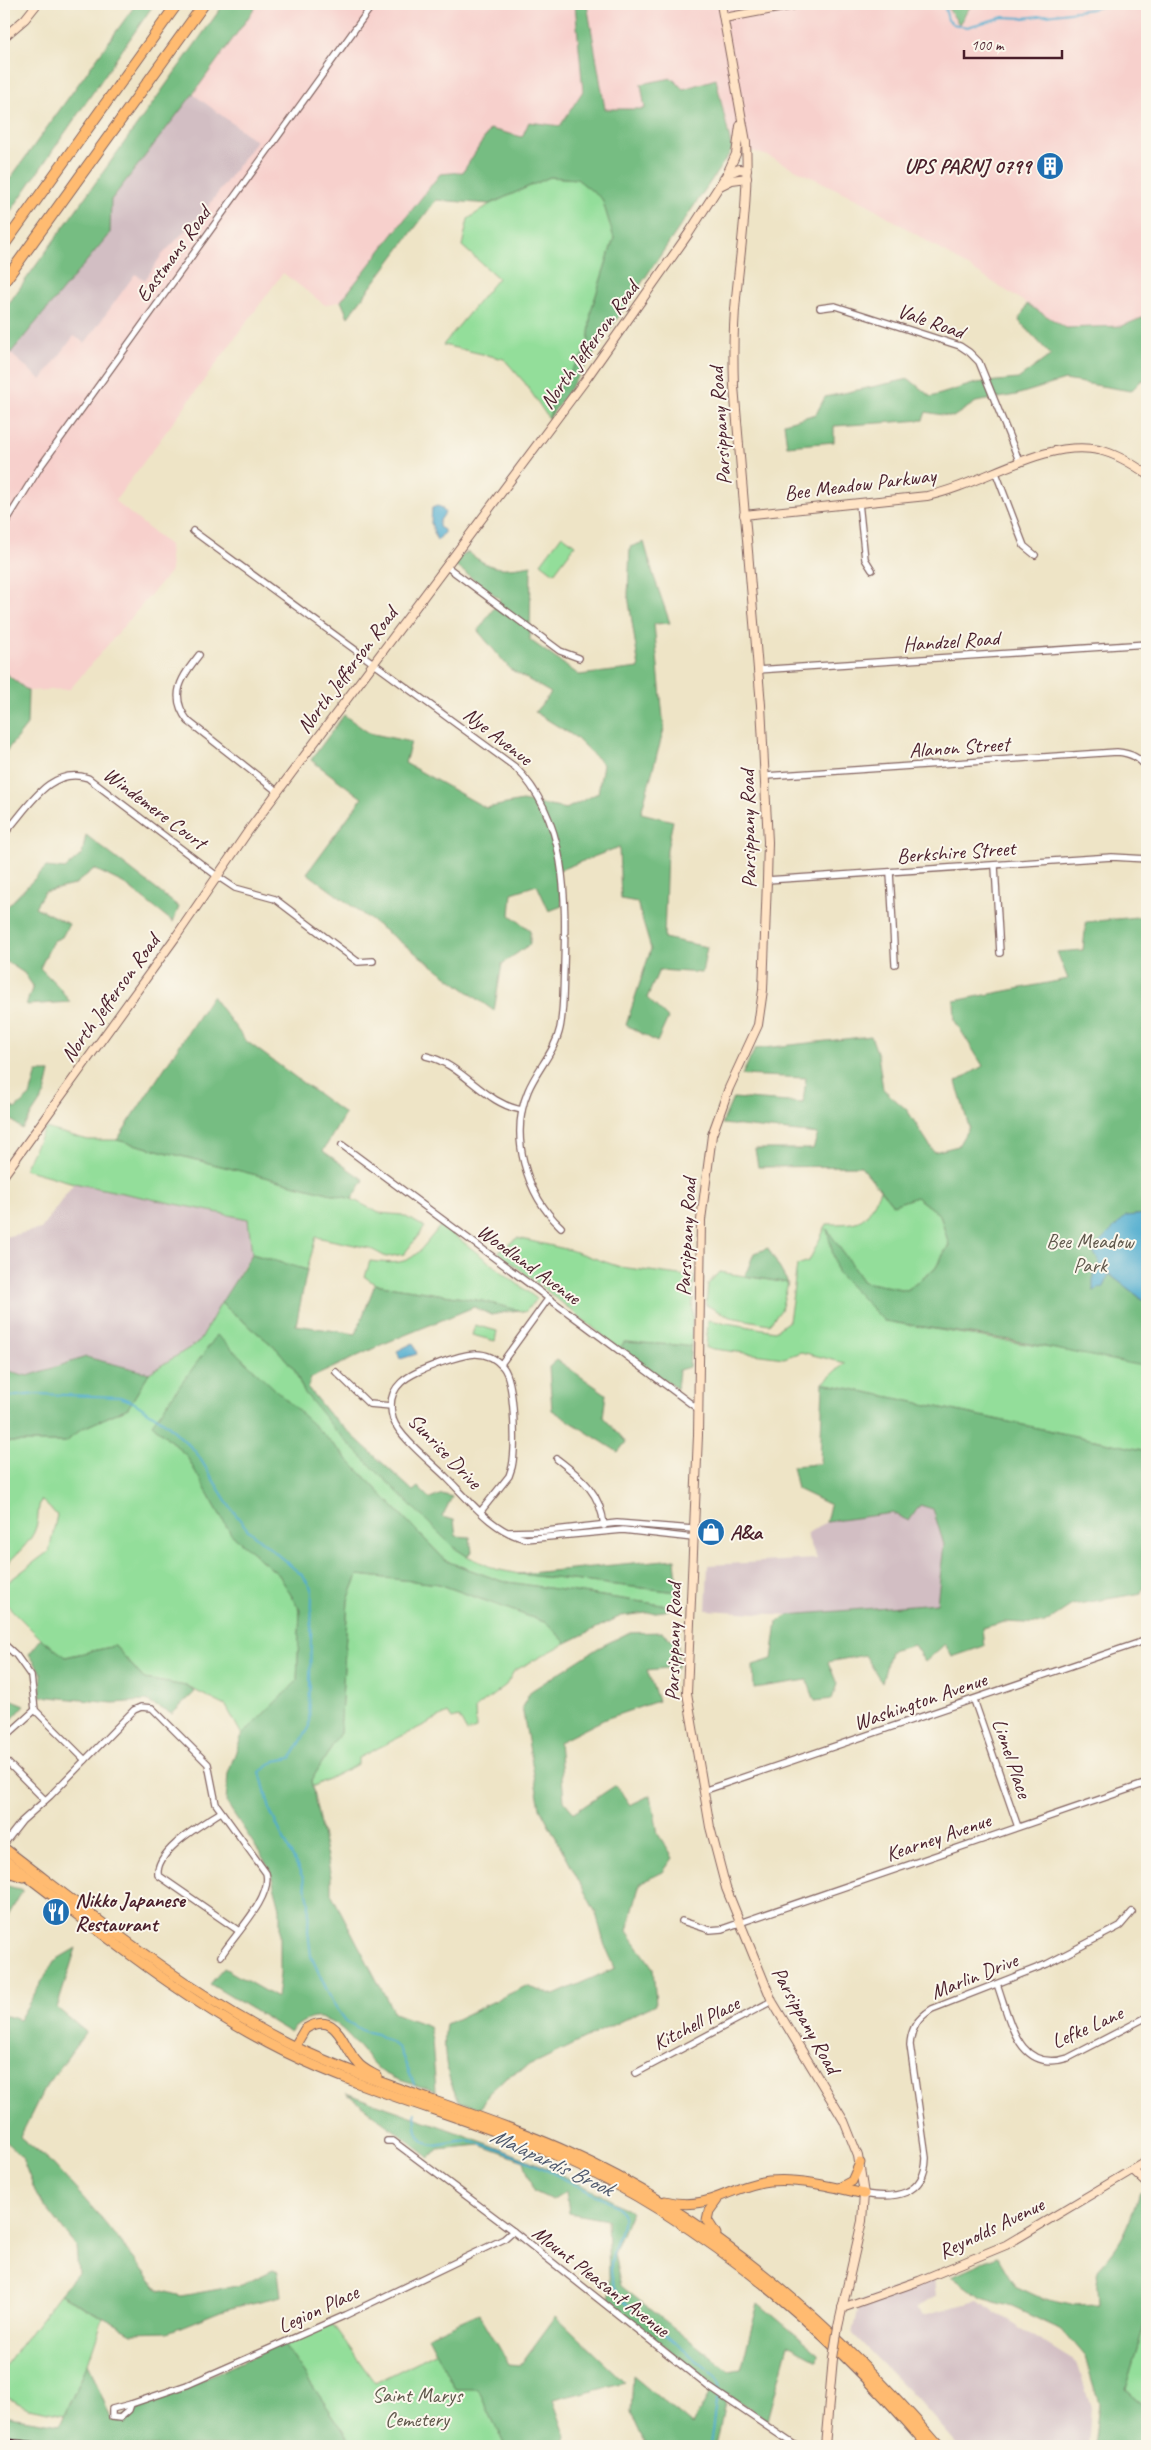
<svg xmlns="http://www.w3.org/2000/svg" width="1151" height="2450" viewBox="0 0 1151 2450" font-family="Caveat,sans-serif">
<rect width="100%" height="100%" fill="#fbf7ec"/>
<filter id="ink" filterUnits="userSpaceOnUse"><feTurbulence type="fractalNoise" baseFrequency=".02" numOctaves="2"/><feDisplacementMap in="SourceGraphic" scale="10" xChannelSelector="R" yChannelSelector="G"/><feConvolveMatrix kernelMatrix="1 2 1 2 8 2 1 2 1" color-interpolation-filters="sRGB"/></filter>
<filter id="wash" filterUnits="userSpaceOnUse"><feTurbulence type="fractalNoise" baseFrequency=".0096" numOctaves="4" result="noise"/><feDisplacementMap in="SourceGraphic" scale="20" xChannelSelector="R" yChannelSelector="G"/><feGaussianBlur stdDeviation="1.12" result="paint"/><feColorMatrix in="noise" values="0 0 0 0 0 0 0 0 0 0 0 0 0 0 0 0 0 1.4 0 .05"/><feComposite in="paint" operator="in"/></filter>
<g filter="url(#wash)">
<rect width="100%" height="100%" fill="#eee4c6"/>
<g fill="#f7d0cc">
<path d="M258 4H575L583 91 559 126 529 122 522 137 490 129 463 172 440 174 341 301 325 305 283 273 115 501 169 545 171 571 70 689 28 691 4 672V361L111 200 193 94Z"/>
<path d="M587 4H945L959 23 972 4H1147V316L1122 326 1066 328 869 205 768 156 732 145 716 79 683 89 641 84 645 109H605Z"/>
</g>
<g fill="#d2bec3">
<path d="M193 94 256 141 207 208 161 256 145 280 135 274 85 343 74 336 41 380 10 353 110 233 111 200Z"/>
<path d="M74 1183 248 1219 252 1254 242 1268 199 1342 149 1373 86 1357 28 1376 4 1370V1237L41 1229Z"/>
<path d="M920 1504 933 1509 944 1545 937 1604 789 1615 706 1610 708 1565 817 1559 806 1534 826 1522 892 1513 909 1521Z"/>
<path d="M934 2274 936 2297 916 2308 923 2315 977 2301 1077 2363 1091 2408 1088 2446H959L913 2395 853 2334 860 2302Z"/>
</g>
<g fill="#93de9a" stroke="#6e7e62">
<path d="M550 177 577 179 602 198 614 238 591 311 588 347 554 395 549 419 525 383 504 359 443 345 498 278 462 246 468 219 490 204Z"/>
<path d="M562 535 575 545 554 573 541 563Z"/>
<path d="M45 1128 88 1140H117L352 1199 379 1213 402 1215 425 1227 404 1254 386 1257 369 1248 316 1237 307 1270 252 1254 248 1219 74 1183 24 1169Z"/>
<path d="M1147 1139V1451L823 1383 845 1363 801 1352 784 1358 706 1348 708 1320 775 1331 789 1321 797 1265 809 1261 827 1224C863 1224 866 1223 880 1190L893 1205 916 1197 940 1215 949 1244 935 1269 907 1290 863 1282 828 1231 884 1321 1099 1356Z"/>
<path d="M441 1225 537 1299 525 1312 482 1301 375 1284 365 1277 370 1261C414 1267 414 1257 441 1225Z"/>
<path d="M517 1238 570 1250 620 1267 694 1277 691 1346 624 1342 620 1349 498 1252Z"/>
<path d="M719 1272 788 1283 781 1310 769 1324 730 1317 706 1305 708 1284Z"/>
<path d="M221 1303 277 1349 294 1369 304 1392 453 1547 467 1556 495 1569 519 1574 678 1592 676 1596V1607L501 1581 446 1561 322 1433 152 1424 186 1455 231 1534 279 1575 300 1610 297 1682 242 1735 226 1706 186 1686 144 1679 115 1646 65 1657 41 1639 4 1602V1585L49 1551 57 1515 41 1500C37 1510 39 1518 36 1527 32 1542 14 1556 4 1567V1442H66L81 1429 128 1408 149 1373 199 1342Z"/>
<path d="M475 1325 497 1331 495 1341 472 1335Z"/>
<path d="M358 1575 439 1584 547 1623 566 1643 514 1671 506 1685 475 1709 476 1729 467 1732 459 1717 452 1719 448 1713 358 1758V1764L312 1787 311 1781 340 1733 348 1600Z"/>
<path d="M60 2294 103 2318 88 2363 64 2415 28 2408 4 2396V2367Z"/>
<path d="M1147 2316V2408L1125 2389Z"/>
<path d="M331 2322 375 2383 437 2352 455 2389 478 2388 505 2446H354L283 2343Z"/>
</g>
<g fill="#76bd82" stroke="#606e56">
<path d="M136 4H154L4 221V181L7 183Z"/>
<path d="M224 4H258L193 94 111 200 110 233 4 361V310Z"/>
<path d="M575 4H587L605 109H645L641 84 672 78 683 89 716 79 732 150 549 419 554 395 588 347 591 311 614 238 602 199 577 179 550 177 490 204 436 200 348 317 341 301 440 174 463 172 490 129 522 137 529 122 560 126 583 91Z"/>
<path d="M945 4H972L959 24Z"/>
<path d="M1027 304 1066 328 1122 326 1147 316V381L1142 380 1131 391 1065 380 1016 395 976 402 953 417 926 412 923 420 834 426V442L787 446 784 423 816 414 825 397 909 379 931 397 976 383 1018 379 1051 355 1019 321Z"/>
<path d="M644 542 654 577 670 623 654 624 664 729 641 813 673 821 667 849 664 938 707 947 702 973 659 970 647 998 668 1018 657 1042 626 1025 651 949 637 902 621 899 619 847 557 871 562 906 549 911 537 885 512 893 510 915 530 930V944L502 964 494 1011 307 873 362 798 311 760 344 715 369 733 411 742 405 763 486 808 522 801 566 809 598 793 603 764 575 737 535 712 551 693 510 669 478 631 500 599 452 563 468 552C492 571 502 570 531 565L530 640 579 675 639 668 628 595 630 547Z"/>
<path d="M4 672 28 691 27 725 4 754Z"/>
<path d="M86 835 179 907 173 922 123 883 94 869 74 885 44 892 35 907 69 924 62 937 53 941 40 968 59 987 70 1002 26 1005 33 986 24 973 4 960V910L46 867 65 869 82 854Z"/>
<path d="M1147 916V1214L1126 1216 1109 1274 1147 1303V1367L1010 1340 884 1321 837 1272 827 1229 863 1282 907 1290 935 1269 949 1245 940 1215 916 1197 893 1205 861 1166 758 1167 755 1149H813L818 1134 722 1124 733 1098 803 1103 806 1078 742 1075 755 1049 871 1036 878 1055 883 1089 907 1110 934 1152 958 1146 969 1127 956 1082 983 1066 955 1021 954 1001 1068 979 1057 952 1083 950 1086 922Z"/>
<path d="M212 996 245 1040 345 1114 323 1151 364 1180 352 1199 117 1140Z"/>
<path d="M37 1072H50L45 1094 22 1129 4 1113V1102L15 1109 30 1096Z"/>
<path d="M768 1248 788 1283 745 1276 754 1253Z"/>
<path d="M252 1254 307 1270 296 1325 356 1334 375 1284 482 1301 518 1310 491 1315 474 1307 383 1344 311 1378 308 1388 327 1412 413 1491 418 1487 430 1499 442 1494 452 1497 442 1517 454 1520 456 1536 470 1537 472 1552 467 1556 453 1547 336 1431 304 1392 294 1369 277 1349 221 1303Z"/>
<path d="M217 1335 322 1433 446 1561 501 1581 676 1607 665 1611 621 1616 566 1643 547 1623 439 1584 358 1575 348 1600 340 1733 311 1781 331 1877V1893L394 2013 429 2026 432 2041 436 2091C421 2086 393 2080 381 2071 355 2050 331 1991 290 2032L210 1984 224 1968 277 1998 280 1974V1908L269 1867 226 1802 228 1773 242 1735 297 1681 300 1610 279 1575 231 1534 186 1455 152 1424Z"/>
<path d="M624 1342 691 1346 689 1367 679 1370 677 1389 620 1349Z"/>
<path d="M86 1357 149 1373 128 1408 81 1429 66 1442H4V1370L28 1376Z"/>
<path d="M557 1360 606 1394 603 1417 626 1442 618 1452 552 1410 549 1367Z"/>
<path d="M823 1383 1147 1451V1578L1142 1593 1072 1605 1043 1624 1005 1622 982 1628 984 1646 952 1657 945 1644 925 1662 914 1645 890 1651 882 1683 865 1655 828 1662 837 1684 832 1699 815 1701 807 1680 754 1688 753 1665 772 1659 777 1622 789 1615 937 1603 944 1545 933 1509 920 1505 909 1521 892 1513 826 1522 830 1505 797 1489 792 1466 820 1464Z"/>
<path d="M675 1559 678 1592 518 1574H519Z"/>
<path d="M662 1632 678 1645V1667L647 1670 658 1701 605 1719 559 1742 564 1801 574 1813 616 1785 630 1805 651 1795 658 1834 673 1858 663 1872 640 1883 627 1931 653 1968 656 2004 506 2077 489 2093 481 2108 460 2102C446 2080 442 2049 446 2024L526 1986 554 1995 615 1968 604 1943 596 1913 540 1808 522 1707 531 1691 598 1648 628 1633Z"/>
<path d="M41 1639 66 1657 115 1646 144 1679 186 1686 195 1692 172 1714 146 1701 113 1703 40 1696 42 1674 29 1654Z"/>
<path d="M4 1693 8 1698 25 1705 4 1728Z"/>
<path d="M4 1885 23 1890 4 1923Z"/>
<path d="M76 1948 57 2008 86 2032 43 2091 20 2137 53 2164 96 2212 159 2290 181 2296 242 2285 273 2270 278 2272 281 2296 223 2310 168 2332 132 2333 60 2294 78 2273 76 2246 37 2196 22 2158 4 2139V2015L19 2020 54 1961Z"/>
<path d="M346 2093C442 2128 544 2158 631 2212L614 2254 621 2286 729 2371 741 2369 758 2303 819 2354 818 2361 788 2345 768 2420 727 2393 716 2446H646L631 2413 633 2376 692 2425 714 2385 610 2303 607 2220 569 2213 566 2191 552 2200 533 2191 524 2161 480 2145 438 2149 430 2158Z"/>
<path d="M1139 2192 1147 2196V2316L1125 2389 1147 2408V2446H1094L1099 2404 1085 2357 1062 2330 1012 2307 981 2298 951 2276 997 2256 1015 2286 1041 2298 1071 2305 1099 2304 1097 2270C1124 2241 1128 2229 1139 2192Z"/>
<path d="M479 2313 509 2364 520 2365 556 2316 625 2382 553 2400 566 2437 563 2446H505L478 2389H455L428 2336Z"/>
<path d="M283 2343 354 2446H4V2416L60 2425 88 2363 112 2421Z"/>
</g>
<g fill="#51adcf" stroke="#4e667d">
<path d="M437 506 441 507 445 513 439 522V527L444 530V533L437 541 431 523 432 508Z"/>
<path d="M1147 1214V1303L1109 1274 1104 1287 1093 1291V1273L1100 1263 1092 1250 1126 1216Z"/>
<path d="M413 1343 417 1354 400 1359 397 1351Z"/>
</g>
<g fill="none" stroke-linecap="round" stroke-linejoin="round">
<g stroke="#51adcf" stroke-width="2">
<path d="M944 4 948 20 953 24 967 27 1003 17 1024 18 1092 9 1111 4"/>
<path d="M4 1397 38 1394 120 1397 133 1402 167 1424 196 1452 230 1507 248 1530 303 1576 312 1590 309 1728 291 1758 275 1761 260 1772 271 1813 303 1878 309 1901 308 1931 311 1956 333 2003 346 2021 363 2031 377 2034 399 2048 414 2084"/>
<path d="M415 2113C416 2121 415 2135 423 2141 435 2151 456 2137 471 2141 521 2154 571 2183 617 2206 632 2221 611 2244 611 2265 610 2277 616 2289 621 2299L716 2376 719 2384 718 2391"/>
<path d="M710 2446 717 2395"/>
</g>
</g>
</g>
<g filter="url(#ink)">
<g fill="none" stroke-linecap="round" stroke-linejoin="round">
<g stroke="#836461" stroke-width="8">
<g id="street">
<path d="M820 308 835 306 960 346 969 352 979 362 1020 463"/>
<path d="M996 473 1024 546 1035 555"/>
<path d="M859 503 865 559 872 570"/>
<path d="M4 525 40 467 373 4"/>
<path d="M193 531 515 767C568 819 566 899 564 967 563 987 564 1008 560 1028 555 1052 537 1069 528 1091 509 1136 526 1195 561 1227"/>
<path d="M446 566 560 651 579 658"/>
<path d="M199 655C182 677 168 695 188 721L278 792"/>
<path d="M757 670 1147 644"/>
<path d="M766 776 1117 752C1130 753 1141 757 1147 770"/>
<path d="M4 834C27 810 49 765 88 778L217 876 235 888 275 899 358 962 373 961"/>
<path d="M995 866 1000 953"/>
<path d="M890 872 895 964"/>
<path d="M767 880 1112 857 1147 859"/>
<path d="M426 1056C463 1064 484 1104 522 1110"/>
<path d="M342 1145 698 1409"/>
<path d="M501 1364 548 1299"/>
<path d="M336 1372 369 1404 391 1406"/>
<path d="M557 1459C582 1478 601 1493 604 1526"/>
<path d="M481 1511 509 1476 512 1467C516 1448 515 1381 503 1367 485 1345 459 1356 437 1364 411 1374 383 1384 393 1419 399 1437 432 1463 446 1477 469 1500 493 1532 526 1539L623 1530 693 1538"/>
<path d="M509 1532 546 1531 617 1523 693 1529"/>
<path d="M1147 1603V1604"/>
<path d="M4 1644 16 1655 31 1676 35 1710 85 1760"/>
<path d="M974 1700 1018 1827"/>
<path d="M4 1738 35 1710"/>
<path d="M4 1759 45 1800"/>
<path d="M703 1791 1147 1640"/>
<path d="M221 1812C203 1824 155 1850 158 1875L239 1931"/>
<path d="M4 1844 22 1821 50 1796 134 1710 141 1707 152 1708 208 1764 216 1804 266 1873C273 1897 234 1935 221 1956"/>
<path d="M682 1921 710 1930 722 1929 1147 1783"/>
<path d="M997 1984C1010 2020 1018 2074 1068 2058L1147 2017"/>
<path d="M636 2073 772 2001"/>
<path d="M387 2141H393L513 2231 709 2387 796 2446"/>
<path d="M864 2194C894 2199 925 2196 926 2158L910 2045C911 2028 918 2018 932 2009L1047 1964 1120 1926 1132 1912"/>
<path d="M131 2404 187 2385 346 2315 504 2239 513 2231"/>
<path d="M131 2404 129 2410 120 2418 112 2417V2409Z"/>
</g>
</g>
<g stroke="#836461" stroke-width="10">
<g id="secondary">
<path d="M721 4 746 142C749 195 741 246 736 298 733 328 733 357 734 386L761 705 768 842 767 880 763 990 758 1025 729 1088 712 1135 701 1220 698 1435 687 1693 710 1827 726 1888 772 2001 844 2121 858 2156 864 2194 862 2221 838 2327"/>
<path d="M724 18 800 4"/>
<path d="M4 37 25 19 37 4"/>
<path d="M727 174 739 169 747 170"/>
<path d="M720 186 732 180 747 178"/>
<path d="M744 515 927 496C982 485 1042 439 1099 450 1116 454 1133 464 1147 474"/>
<path d="M4 1175 175 938 249 830 584 382 689 233 727 174 736 154 740 126"/>
<path d="M1133 2170 1147 2183"/>
<path d="M842 2308 919 2281 1006 2245 1147 2161"/>
<path d="M825 2446 833 2358"/>
</g>
</g>
<g stroke="#836461" stroke-width="11">
<g id="primary">
<path d="M4 1848C95 1917 185 1991 287 2043 377 2087 475 2110 566 2151 712 2216 835 2326 939 2446"/>
<path d="M4 1859C94 1926 182 2001 283 2051 370 2094 465 2116 553 2154 700 2218 825 2326 928 2446"/>
<path d="M4 1874 11 1873 23 1877"/>
<path d="M295 2046 305 2029C338 2009 342 2046 357 2062 362 2069 370 2072 377 2076"/>
<path d="M839 2188 852 2181 860 2163"/>
<path d="M665 2201C711 2212 727 2186 769 2181 800 2178 834 2187 864 2194"/>
<path d="M716 2234 707 2220 709 2211 717 2200"/>
</g>
</g>
<g stroke="#836461" stroke-width="12">
<g id="highway">
<path d="M4 245 177 4"/>
<path d="M4 282 204 4"/>
</g>
</g>
<use href="#street" stroke="#fff" stroke-width="5.5"/>
<use href="#secondary" stroke="#ffe4c6" stroke-width="8"/>
<use href="#primary" stroke="#ffbb71" stroke-width="9"/>
<use href="#highway" stroke="#ffbb71" stroke-width="10"/>
<g stroke="#4a1f2b" stroke-width="4">
<path id="rail" d="M4 2440 67 2446"/>
</g>
<use href="#rail" stroke="#fbf7ec" stroke-width="2" stroke-dasharray="5.5" stroke-linecap="butt"/>
<g stroke="#836461" stroke-width="10" stroke-linecap="butt">
<path id="secondary-bridge" d="M833 2358 838 2327"/>
</g>
<use href="#secondary-bridge" stroke="#ffe4c6" stroke-width="8"/>
</g>
</g>
<defs>
<g id="building-disc" transform="scale(1.4375)"><circle r="9.5" fill="#1f6fb2" stroke="#fbf7ec"/><path d="M-4-6H4V6H1V3H-1V6H-4ZM-2.5-4.3h1.7v1.8h-1.7ZM.8-4.3h1.7v1.8H.8ZM-2.5-1h1.7V.8h-1.7ZM.8-1h1.7V.8H.8Z" fill="#fff"/></g>
<g id="shop-disc" transform="scale(1.4375)"><circle r="9.5" fill="#1f6fb2" stroke="#fbf7ec"/><path d="M-5-2.5h2.3a2.7 3.5 0 0 1 5.4 0H5L5.5 6h-11ZM-1.5-2.5h3a1.5 2.3 0 0 0-3 0Z" fill="#fff"/></g>
<g id="restaurant-disc" transform="scale(1.4375)"><circle r="9.5" fill="#1f6fb2" stroke="#fbf7ec"/><path d="M-5-6h1v4h1v-4h1v4h1v-4h1v5L-1.5 .5V6h-2V.5L-5-1ZM5-6V6H3V1.5H1.5Q1.5-4 5-6Z" fill="#fff"/></g>
</defs>
<g fill-rule="evenodd">
<use href="#building-disc" x="1050" y="166"/>
<use href="#shop-disc" x="711" y="1532"/>
<use href="#restaurant-disc" x="56" y="1912"/>
</g>
<g text-anchor="middle" stroke-width="4" stroke-linejoin="round" paint-order="stroke">
<g font-size="21" font-weight="bold" fill="#4a1f2b" stroke="#fbf7ec" text-anchor="start">
<text x="1031" y="173" text-anchor="end">UPS PARNJ 0799</text>
<text x="730" y="1539">A&amp;a</text>
<text x="75" y="1907">Nikko Japanese<tspan x="75" dy="24">Restaurant</tspan></text>
</g>
<g font-size="21" fill="#4a1f2b" stroke="#fbf7ec">
<text transform="translate(173 254) rotate(-54)" y="7">Eastmans Road</text>
<text transform="translate(931 321) rotate(19)" y="7">Vale Road</text>
<text transform="translate(589 345) rotate(-54)" y="7">North Jefferson Road</text>
<text transform="translate(720 426) rotate(-94)" y="7">Parsippany Road</text>
<text transform="translate(860 484) rotate(-7)" y="7">Bee Meadow Parkway</text>
<text transform="translate(951 641) rotate(-4)" y="7">Handzel Road</text>
<text transform="translate(347 670) rotate(-53)" y="7">North Jefferson Road</text>
<text transform="translate(498 736) rotate(38)" y="7">Nye Avenue</text>
<text transform="translate(959 747) rotate(-4)" y="7">Alanon Street</text>
<text transform="translate(155 808) rotate(37)" y="7">Windemere Court</text>
<text transform="translate(748 829) rotate(-91)" y="7">Parsippany Road</text>
<text transform="translate(956 852) rotate(-4)" y="7">Berkshire Street</text>
<text transform="translate(110 998) rotate(-54)" y="7">North Jefferson Road</text>
<text transform="translate(686 1237) rotate(-87)" y="7">Parsippany Road</text>
<text transform="translate(529 1264) rotate(36)" y="7">Woodland Avenue</text>
<text transform="translate(445 1451) rotate(46)" y="7">Sunrise Drive</text>
<text transform="translate(673 1642) rotate(-89)" y="7">Parsippany Road</text>
<text transform="translate(920 1701) rotate(-19)" y="7">Washington Avenue</text>
<text transform="translate(1012 1758) rotate(71)" y="7">Lionel Place</text>
<text transform="translate(938 1837) rotate(-19)" y="7">Kearney Avenue</text>
<text transform="translate(974 1976) rotate(-22)" y="7">Marlin Drive</text>
<text transform="translate(806 2020) rotate(61)" y="7">Parsippany Road</text>
<text transform="translate(696 2023) rotate(-27)" y="7">Kitchell Place</text>
<text transform="translate(1087 2027) rotate(-24)" y="7">Lefke Lane</text>
<text transform="translate(991 2228) rotate(-26)" y="7">Reynolds Avenue</text>
<text transform="translate(601 2281) rotate(38)" y="7">Mount Pleasant Avenue</text>
<text transform="translate(318 2309) rotate(-25)" y="7">Legion Place</text>
</g>
<g font-size="21" fill="#60584c" stroke="#fbf7ec">
<text x="1090" y="1248">Bee Meadow<tspan x="1090" dy="24">Park</tspan></text>
<text x="417" y="2402">Saint Marys<tspan x="417" dy="24">Cemetery</tspan></text>
</g>
<g font-size="22" font-style="italic" fill="#4d586d" stroke="#fbf7ec">
<text transform="translate(552 2161) rotate(25)" y="8">Malapardis Brook</text>
</g>
</g>
<rect width="1151" height="2450" fill="none" stroke="#fbf7ec" stroke-width="20"/>
<path d="M964 50v8h98v-8" fill="none" stroke="#4a1f2b" stroke-width="2.5"/>
<text x="971" y="50" font-size="15" fill="#4a1f2b" stroke="#fbf7ec" stroke-width="4" paint-order="stroke">100 m</text>
</svg>
